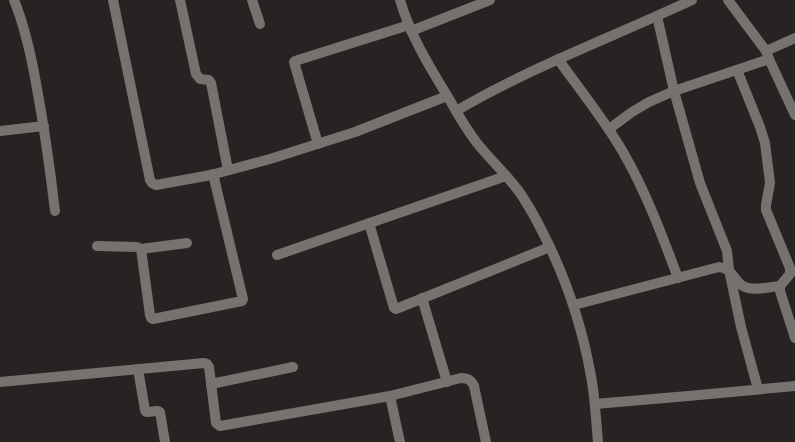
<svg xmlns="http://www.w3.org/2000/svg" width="795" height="442" viewBox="0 0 795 442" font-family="'Varela Round',sans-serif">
<rect width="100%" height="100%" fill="#262322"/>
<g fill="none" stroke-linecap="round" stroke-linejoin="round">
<g stroke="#757270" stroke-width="10">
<path d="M14 0C25 27 31 55 36 83 44 126 50 168 55 211"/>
<path d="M113 0 150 180 152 183 156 185 211 175 270 159 355 132 447 96"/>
<path d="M180 0 196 74 200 79 209 80 211 83 228 170"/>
<path d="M252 0 260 24"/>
<path d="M400 0C410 35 429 66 448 97 457 113 466 129 477 143 492 162 511 178 524 199 531 210 537 221 543 233 566 278 582 326 591 376 595 397 596 420 598 442"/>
<path d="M728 0 766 51 769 59 795 115"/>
<path d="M657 16 674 91 700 183 727 251 729 270 741 327 758 389"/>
<path d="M411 31 490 0"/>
<path d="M766 51 795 38"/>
<path d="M558 59C580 90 604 119 623 152 646 192 662 235 678 278"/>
<path d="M737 70 760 127 765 143 770 183 766 205V210L790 268V274L780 286V291L795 338"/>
<path d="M456 111C531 67 613 37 692 0"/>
<path d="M609 129 632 112 649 102 674 91 769 59"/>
<path d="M0 131 44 126"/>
<path d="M318 144 294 62 295 61 409 25"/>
<path d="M369 223 394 308 396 309 550 247"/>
<path d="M97 246 137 247 141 249 150 315 151 318 153 319 242 301 243 299 213 174"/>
<path d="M141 249 187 243"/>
<path d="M277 255 506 176"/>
<path d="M422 298 447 382"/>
<path d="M574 305 719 267C735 269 734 283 745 287 754 291 770 287 780 286"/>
<path d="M138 369 145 410 146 412 158 411 160 412 165 442"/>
<path d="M0 382 204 363 207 364 209 367 216 423 220 426 390 396 461 378C468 378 471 380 474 386L486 442"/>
<path d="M211 384 293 367"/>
<path d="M390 396 400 442"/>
<path d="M595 404 688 396 795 386"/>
</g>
</g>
</svg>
